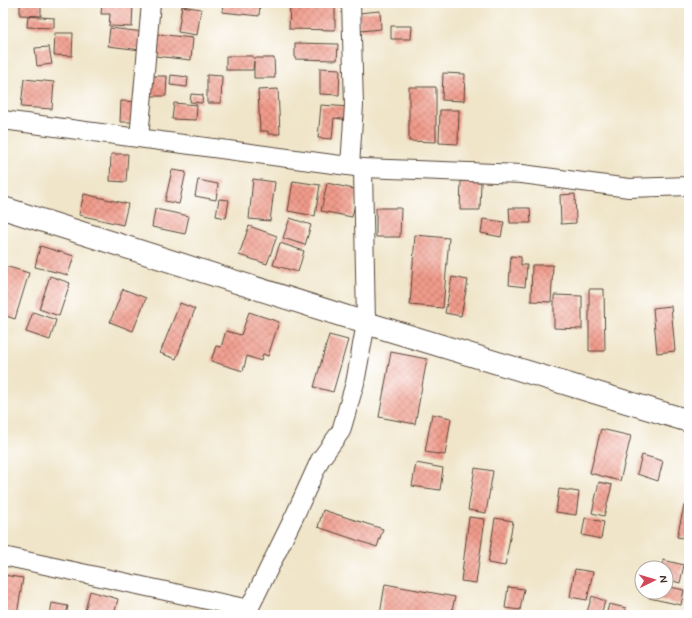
<svg xmlns="http://www.w3.org/2000/svg" width="692" height="618" viewBox="0 0 692 618" font-family="Mynerve,sans-serif">
<defs>
<pattern id="building-cross-hatch" width="8" height="8" patternUnits="userSpaceOnUse"><rect width="8" height="8" fill="#f19b8b"/><path d="M0 0l8 8M0 8l8-8" fill="none" stroke="#c47f71"/></pattern>
</defs>
<rect width="100%" height="100%" fill="#fff"/>
<filter id="ink" filterUnits="userSpaceOnUse"><feTurbulence type="fractalNoise" baseFrequency=".025" numOctaves="2"/><feDisplacementMap in="SourceGraphic" scale="8" xChannelSelector="R" yChannelSelector="G"/><feConvolveMatrix kernelMatrix="1 2 1 2 8 2 1 2 1" color-interpolation-filters="sRGB"/></filter>
<filter id="wash" filterUnits="userSpaceOnUse"><feTurbulence type="fractalNoise" baseFrequency=".012" numOctaves="4" result="noise"/><feDisplacementMap in="SourceGraphic" scale="16" xChannelSelector="R" yChannelSelector="G"/><feGaussianBlur stdDeviation="0.9" result="paint"/><feColorMatrix in="noise" values="0 0 0 0 0 0 0 0 0 0 0 0 0 0 0 0 0 1.4 0 .05"/><feComposite in="paint" operator="in"/></filter>
<g filter="url(#wash)">
<rect width="100%" height="100%" fill="#f0e5c9"/>
<g id="blocks">
<g fill="url(#building-cross-hatch)">
<path d="M14 3H41V16L20 15V4H14Z"/>
<path d="M102 3H133L132 27 109 26 110 14H101Z"/>
<path d="M223 3H260L259 16 222 12Z"/>
<path d="M290 3 335 4V30L289 29Z"/>
<path d="M182 6 201 9 197 35 178 32Z"/>
<path d="M380 11 381 29 360 31 358 13Z"/>
<path d="M28 16 54 18V28L27 27Z"/>
<path d="M391 26H412L411 39H391Z"/>
<path d="M110 28 143 32 141 50 108 46Z"/>
<path d="M55 33H73L72 56 54 55Z"/>
<path d="M157 34 193 38 191 60 155 56Z"/>
<path d="M295 43 338 44 337 60 295 59Z"/>
<path d="M49 47 52 64 37 66 35 48Z"/>
<path d="M226 56H253V58H274L275 78H254V61L253 70H226Z"/>
<path d="M320 68 340 69 339 95 320 94Z"/>
<path d="M443 73 465 74 464 101 442 100Z"/>
<path d="M171 75 188 77 187 87 170 85Z"/>
<path d="M207 75 222 76 221 103H207Z"/>
<path d="M150 76H167L166 96H150Z"/>
<path d="M24 79 54 82 52 109 21 107Z"/>
<path d="M409 87H436V142L409 141Z"/>
<path d="M278 89 280 134H268V131H260L258 90Z"/>
<path d="M191 94 203 95 202 103 190 102Z"/>
<path d="M121 101 140 102 139 122H120Z"/>
<path d="M174 103 197 105 196 120 172 119Z"/>
<path d="M321 105 350 107 349 120 334 118 332 139 318 138Z"/>
<path d="M440 110H459L458 144 439 143Z"/>
<path d="M111 154H128L126 182 110 181Z"/>
<path d="M172 170 186 172 179 204 165 201Z"/>
<path d="M253 179 275 182 270 221 249 219Z"/>
<path d="M198 180 218 184 216 200 195 196Z"/>
<path d="M293 181 320 185 315 216 288 211Z"/>
<path d="M461 181 481 182 480 210H460Z"/>
<path d="M327 183 358 190 352 217 321 211Z"/>
<path d="M84 194 128 204 123 225 79 215Z"/>
<path d="M575 194 576 223 561 224 560 195Z"/>
<path d="M219 199 229 200 226 218 216 216Z"/>
<path d="M376 208H401L400 237H376Z"/>
<path d="M509 208H530L531 223H510Z"/>
<path d="M155 209 189 216 185 234 152 227Z"/>
<path d="M290 218 311 225 305 245 283 238Z"/>
<path d="M483 219 504 222 501 237 481 233Z"/>
<path d="M249 226 277 236 267 264 239 255Z"/>
<path d="M415 235 449 238 443 308 410 305Z"/>
<path d="M280 243 304 251 298 272 273 265Z"/>
<path d="M40 246 74 256 68 275 35 267Z"/>
<path d="M511 256 521 257V265H527L525 287 509 285Z"/>
<path d="M532 265H553L551 302 531 301Z"/>
<path d="M5 266 29 273 15 319 3 315V273Z"/>
<path d="M50 276 70 283 59 316 39 309Z"/>
<path d="M452 277 468 280 461 316 445 313Z"/>
<path d="M123 289 146 298 133 331 110 322Z"/>
<path d="M589 289H604L605 351H589Z"/>
<path d="M554 295 582 296V329L554 328Z"/>
<path d="M180 303 195 309 176 359 160 353Z"/>
<path d="M671 306 675 351 657 353 653 308Z"/>
<path d="M33 312 56 320 50 340 26 332Z"/>
<path d="M249 312 279 322 268 356 263 354 261 361 247 356 243 371 211 361 216 346 221 347 226 331 241 335Z"/>
<path d="M329 335 348 340 333 392 314 387Z"/>
<path d="M391 352 427 359 415 424 379 417Z"/>
<path d="M432 414 451 418 445 455 425 452Z"/>
<path d="M601 429 631 436 620 481 590 473Z"/>
<path d="M642 455 663 461 658 481 637 474Z"/>
<path d="M416 463 443 468 440 490 412 486Z"/>
<path d="M475 468 493 471 486 513 468 510Z"/>
<path d="M599 482 612 485 604 516 592 513Z"/>
<path d="M559 489 579 492 576 515 556 512Z"/>
<path d="M684 506 689 507V539L677 537Z"/>
<path d="M323 510 383 529 377 547 318 527Z"/>
<path d="M469 517 485 519 476 583 461 581Z"/>
<path d="M495 518 513 521 505 566 488 563Z"/>
<path d="M585 518 604 522 601 539 582 535Z"/>
<path d="M663 560 684 565 680 583 666 579V568H661Z"/>
<path d="M575 569 593 572 587 600 570 597Z"/>
<path d="M3 575 23 578 17 615H3Z"/>
<path d="M385 584 455 597 451 615H380Z"/>
<path d="M666 586 684 590 681 605 649 598 650 592H666Z"/>
<path d="M508 587 524 589 520 610 505 608Z"/>
<path d="M90 591 118 599 114 615H84Z"/>
<path d="M592 596 605 601 601 615H586Z"/>
<path d="M52 603 68 606 66 615H50Z"/>
<path d="M609 604 626 608 624 615H606Z"/>
<path d="M462 611 480 614 479 615H461Z"/>
</g>
</g>
</g>
<g filter="url(#ink)">
<use href="#blocks" fill-opacity="0" stroke="#564638" stroke-width="1"/>
<g fill="none" stroke-linecap="round" stroke-linejoin="round">
<g stroke="#564638" stroke-width="20">
<g id="street">
<path d="M3 120 363 168 522 174 629 188 689 186"/>
<path d="M139 138 151 3"/>
<path d="M350 166 354 105 351 3"/>
<path d="M3 556 249 609"/>
<path d="M246 615 295 515 320 460 341 431 355 383 366 323 363 168"/>
</g>
</g>
<g stroke="#564638" stroke-width="24">
<path id="primary" d="M3 208 366 323 689 421"/>
</g>
<use href="#street" stroke="#fff" stroke-width="18"/>
<use href="#primary" stroke="#fff" stroke-width="22"/>
</g>
</g>
<rect width="692" height="618" fill="none" stroke="#fff" stroke-width="16"/>
<g transform="translate(654 580) rotate(85)"><circle r="19" fill="#ffffff" stroke="#b1aaa5"/>
<path d="M0-3L7 15L0 10L-7 15Z" fill="#d1495b"/>
<text y="-6" font-size="11" font-weight="bold" text-anchor="middle" fill="#3b2a1e">N</text>
</g>
</svg>
